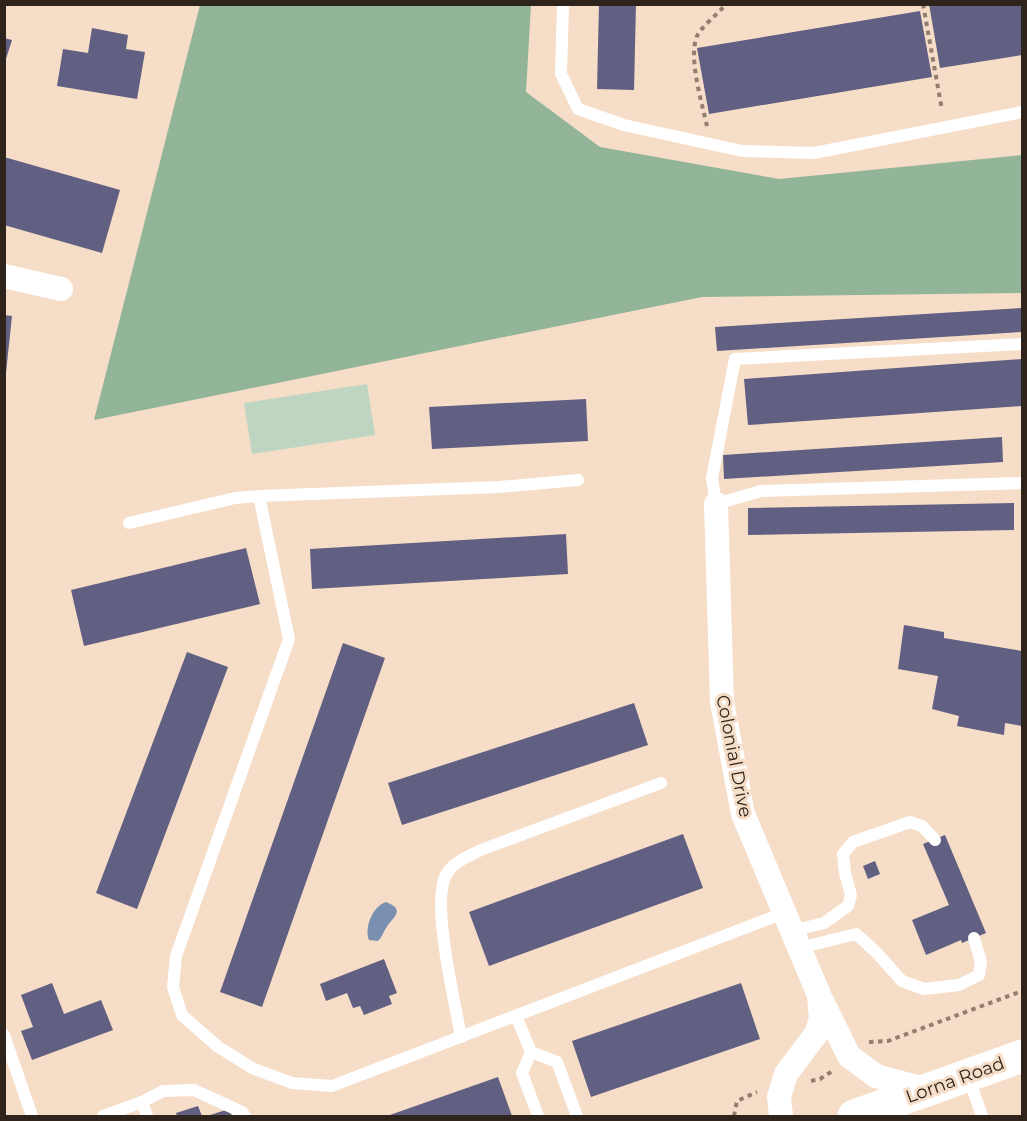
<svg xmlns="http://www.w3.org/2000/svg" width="1027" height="1121" viewBox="0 0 1027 1121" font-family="Montserrat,sans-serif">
<rect width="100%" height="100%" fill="#f6ddc7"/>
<path fill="#bed5c2" d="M367 384 375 435 252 454 244 403Z"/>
<path fill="#92b498" d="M200 5H531L526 92 600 147 779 179 1022 155V293L702 297 94 420Z"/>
<path fill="#7a90b0" d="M386 902C407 910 392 918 386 928 383 933 382 937 378 941L369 940C364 927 373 906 386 902Z"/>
<g fill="#615f82">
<path d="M599 4H636L634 90 597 89Z"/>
<path d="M929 4H1022V55L940 68Z"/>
<path d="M920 11 932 77 709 114 697 48Z"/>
<path d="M92 28 128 35 126 49 145 52 137 99 57 86 63 49 88 53Z"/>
<path d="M4 38 12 40 5 62H4Z"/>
<path d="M4 157 120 190 102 253 4 225Z"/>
<path d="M1022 308V332L717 351 715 327Z"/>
<path d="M4 315 12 316 6 373H4Z"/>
<path d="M1022 359V406L748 425 744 379Z"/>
<path d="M586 399 588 441 432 449 429 407Z"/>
<path d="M1002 437 1003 462 724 479 723 455Z"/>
<path d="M1014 503V530L748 535V508Z"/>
<path d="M566 534 568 574 312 589 310 549Z"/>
<path d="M246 548 260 604 84 646 71 590Z"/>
<path d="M904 625 944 632V638L1022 651V726L1005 723 1004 735 957 726 959 716 932 709 938 676 898 669Z"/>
<path d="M343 643 385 658 262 1007 220 992Z"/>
<path d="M187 652 228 667 137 909 96 893Z"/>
<path d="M634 703 648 745 402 825 388 783Z"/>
<path d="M683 834 703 888 489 966 469 912Z"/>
<path d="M945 835 986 933 962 943 961 940 926 955 912 920 949 905 923 844Z"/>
<path d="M875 861 880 874 868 879 863 866Z"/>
<path d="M384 959 397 993 389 996 392 1004 364 1015 360 1006 353 1008 347 993 326 1001 320 984Z"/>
<path d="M52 983 64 1014 101 1000 113 1030 32 1060 21 1031 33 1027 21 995Z"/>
<path d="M741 983 760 1039 591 1097 572 1041Z"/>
<path d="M498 1077 512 1116H387Z"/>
<path d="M198 1106 202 1116H177L176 1113Z"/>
<path d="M229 1109 232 1116H207Z"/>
</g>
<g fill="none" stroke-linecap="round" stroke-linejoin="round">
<g stroke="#917f71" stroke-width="4" stroke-dasharray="4.5 4.5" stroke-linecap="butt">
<path d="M923 4 942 110"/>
<path d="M707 126C702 103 688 58 697 36 701 27 719 13 726 4"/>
<path d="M869 1042 888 1041 1022 991"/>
<path d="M811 1081 820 1079 834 1070"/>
<path d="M734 1116 737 1101 757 1092"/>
</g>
<g stroke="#fff" stroke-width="12">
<path d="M563 4 561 74 578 109 624 125 742 151 814 153 1022 112"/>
<path d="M1022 344 735 359 712 478 716 504 761 491 1022 483"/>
<path d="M578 480 499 487 259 496 289 639 176 956 173 987 182 1015 217 1046 252 1068 292 1083 332 1086 784 913"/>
<path d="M129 523 235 498 259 496"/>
<path d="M792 931 824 923 848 906 851 895 845 873 843 854 853 842 910 822 922 826 935 840"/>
<path d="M799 948 856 934 877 953 902 981 924 989 959 985 979 975 981 962 974 938"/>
<path d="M516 1016 531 1052 557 1062 577 1116"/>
<path d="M4 1035 32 1116"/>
<path d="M461 1037C455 1002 432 907 445 877 452 862 467 857 481 850L661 783"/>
<path d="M531 1052 522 1073 538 1116"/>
<path d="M968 1076 982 1116"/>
<path d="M142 1102 147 1116"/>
<path d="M103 1116 142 1102 163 1091 194 1090 242 1112 245 1116"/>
</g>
<g stroke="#fff" stroke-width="24">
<path d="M4 276 61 289"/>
<path d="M716 504 722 702 743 814 819 995 821 1018 816 1034 786 1074 779 1097 781 1116"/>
<path d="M821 999 849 1056 876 1076 928 1090"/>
</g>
<path stroke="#fff" stroke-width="33" d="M854 1116 1022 1056"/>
</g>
<g text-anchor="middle" stroke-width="6" stroke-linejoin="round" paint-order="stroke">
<g font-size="18" fill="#2e241c" stroke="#f6ddc7">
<text transform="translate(734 756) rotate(79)" y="6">Colonial Drive</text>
<text transform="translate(955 1080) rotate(-20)" y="6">Lorna Road</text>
</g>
</g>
<rect width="1027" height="1121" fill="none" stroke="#2e241c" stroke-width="12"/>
</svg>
